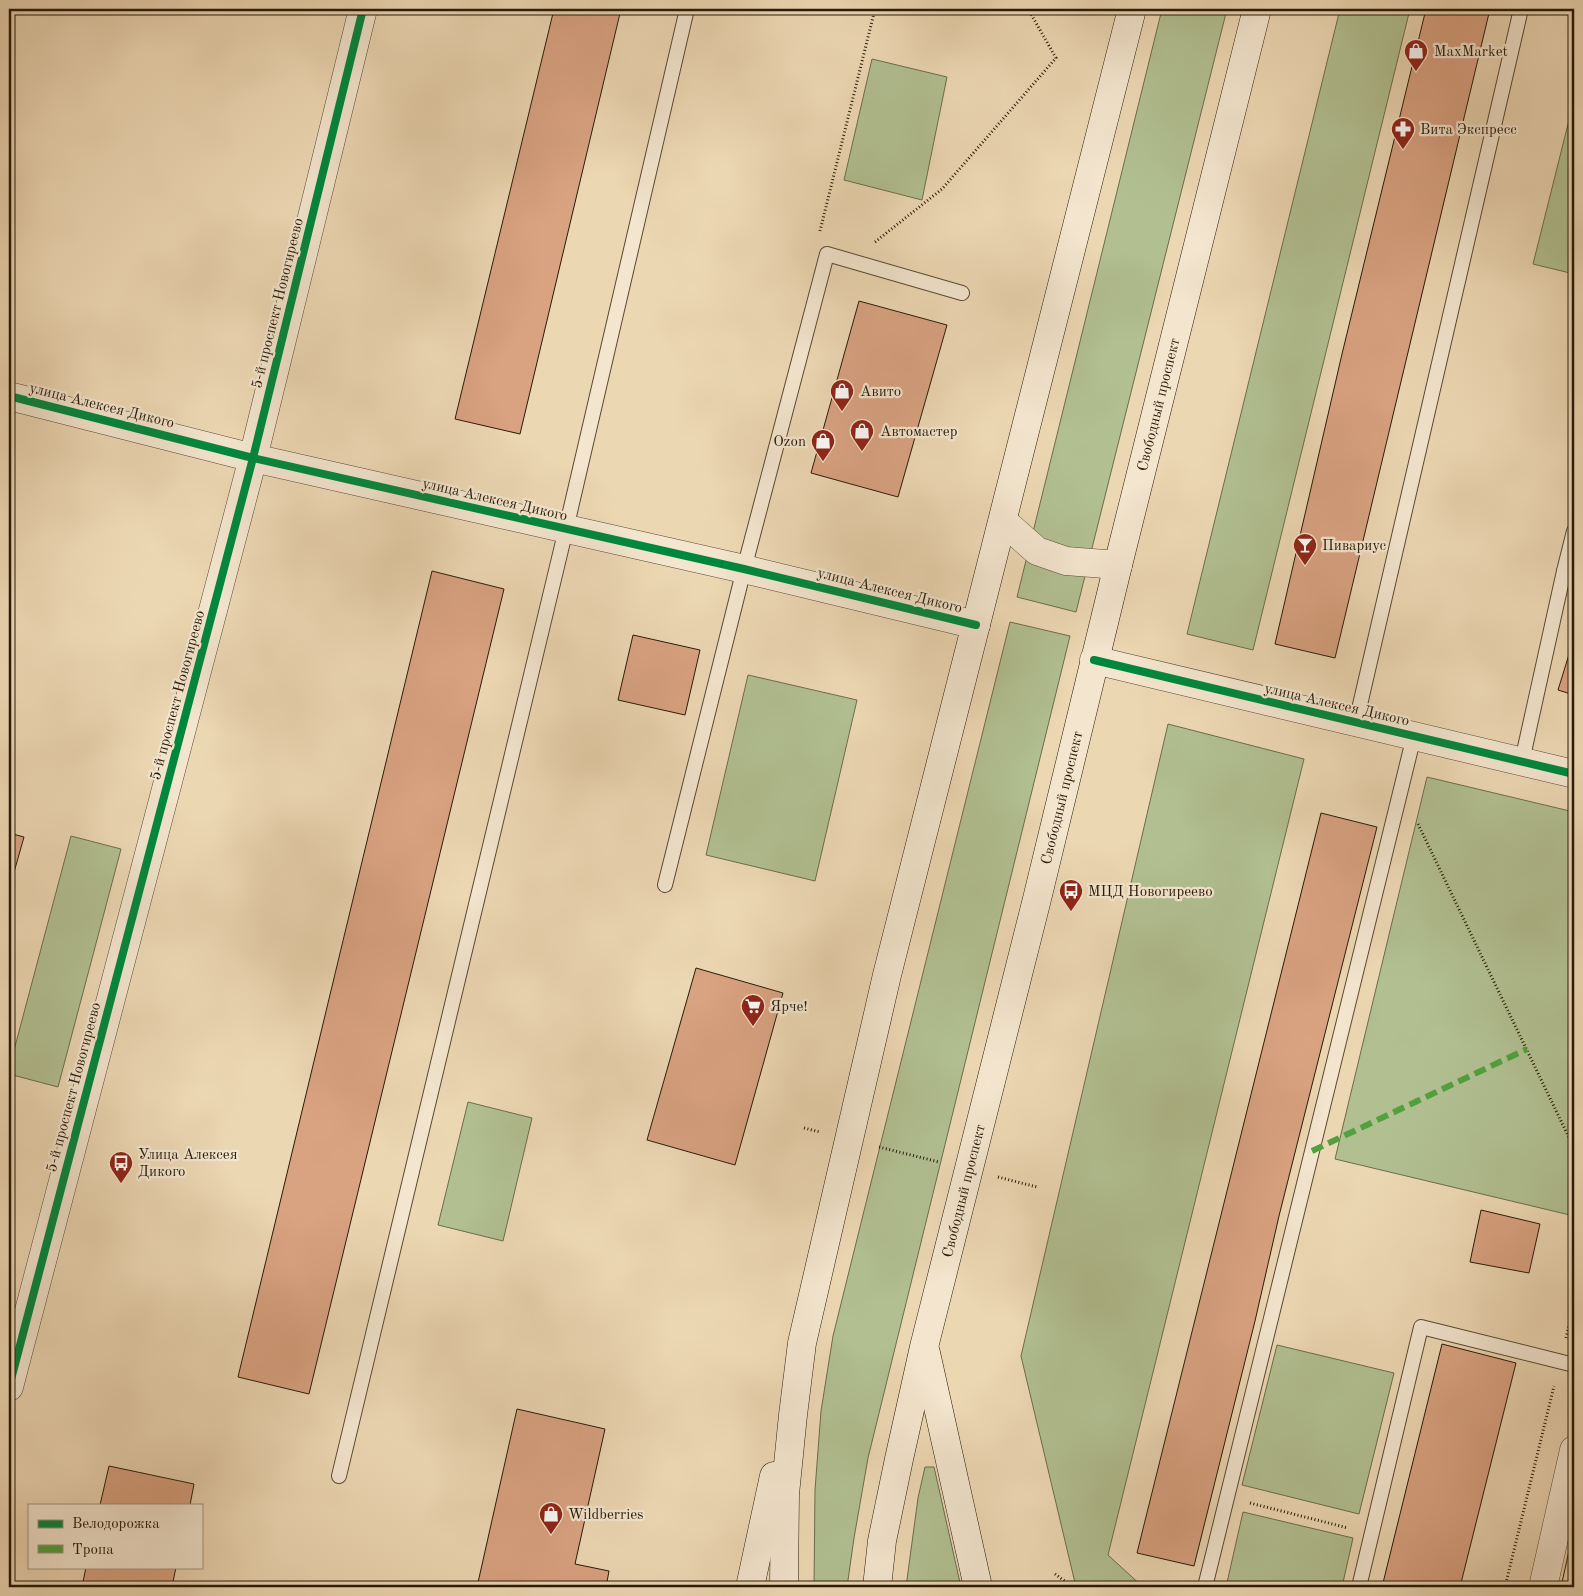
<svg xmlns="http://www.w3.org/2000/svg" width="1583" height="1596" viewBox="0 0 1583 1596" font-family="'Old Standard TT',serif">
<rect width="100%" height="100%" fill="#ecd7b3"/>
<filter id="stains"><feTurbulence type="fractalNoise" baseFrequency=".004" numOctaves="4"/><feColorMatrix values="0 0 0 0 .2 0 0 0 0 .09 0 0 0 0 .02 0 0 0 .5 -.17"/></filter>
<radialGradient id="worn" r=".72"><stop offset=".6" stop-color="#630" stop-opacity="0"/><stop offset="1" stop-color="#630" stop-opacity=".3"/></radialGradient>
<g fill="#b1bf91" stroke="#6c6c4c">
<path d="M1162 9H1227L1076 612 1017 597Z"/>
<path d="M1340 9H1410L1253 650 1187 634Z"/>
<path d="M872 59 947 77 922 200 844 180Z"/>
<path d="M1574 100V274L1533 264Z"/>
<path d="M1010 622 1070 636 868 1458 854 1538 847 1587H814L815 1490 821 1411 833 1336Z"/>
<path d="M748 675 857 700 815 881 706 855Z"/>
<path d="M1168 724 1304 759 1108 1555 1143 1587H1076L1021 1356Z"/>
<path d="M1427 777 1574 812V1216L1335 1159Z"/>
<path d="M71 836 121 849 58 1087 9 1074V1069Z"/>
<path d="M468 1102 532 1118 503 1241 438 1225Z"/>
<path d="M1277 1345 1394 1373 1359 1514 1242 1485Z"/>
<path d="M925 1467H934L961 1587H906L918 1498Z"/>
<path d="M1243 1512 1353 1538 1342 1587H1226Z"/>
</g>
<g fill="#d9a281" stroke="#281a08">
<path d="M554 9H621L520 434 455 419Z"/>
<path d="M1426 9H1490L1335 658 1275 644 1342 354Z"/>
<path d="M859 301 947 325 898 497 811 473Z"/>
<path d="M432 571 504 589 309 1394 238 1377Z"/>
<path d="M633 635 700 650 685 715 618 700Z"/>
<path d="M1571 648 1574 649V695L1558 690Z"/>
<path d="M1321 813 1377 827 1279 1216 1255 1321 1194 1566 1137 1553Z"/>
<path d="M9 833 24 837 9 890Z"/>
<path d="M696 968 783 993 735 1165 647 1140Z"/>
<path d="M1481 1210 1540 1224 1529 1273 1470 1262Z"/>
<path d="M1442 1344 1516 1363 1460 1587H1382Z"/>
<path d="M517 1409 605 1429 575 1564 609 1571 606 1587H477Z"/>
<path d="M109 1466 194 1484 190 1505H100Z"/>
<path d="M86 1567H176L172 1587H82Z"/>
</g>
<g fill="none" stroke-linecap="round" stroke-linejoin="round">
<g stroke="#594933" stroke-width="16">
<g id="lane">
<path d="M1574 531 1564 571 1574 574"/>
<path d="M1356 722 1521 9"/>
<path d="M1522 761 1564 571"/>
<path d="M665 885 744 569 827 254 962 293"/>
<path d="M339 1476 566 529 687 9"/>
<path d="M1205 1587 1414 736"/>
<path d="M1359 1587 1421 1327 1574 1365"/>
</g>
</g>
<g stroke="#594933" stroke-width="29">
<g id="street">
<path d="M9 396 253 458 744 569 976 625"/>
<path d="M1003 521 1037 551 1066 561 1118 565"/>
<path d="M1094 660 1574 774"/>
<path d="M9 1387 253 458 363 9"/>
<path d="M1543 1587 1574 1450"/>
</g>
</g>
<g stroke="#281a08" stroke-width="29">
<g id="secondary">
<path d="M926 1353 978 1587"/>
<path d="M750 1587 774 1476"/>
<path d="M784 1587 785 1494 793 1415 802 1343 887 975 1132 9"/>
<path id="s1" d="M877 1587 882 1541 899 1459 924 1347 1037 899 1118 565 1257 9"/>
</g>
</g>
<g stroke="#281a08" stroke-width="3" stroke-dasharray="1 2.5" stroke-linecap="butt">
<path d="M820 231 875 9"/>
<path d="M875 242 942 189 1056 58 1028 9"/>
<path d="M1418 824 1574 1148"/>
<path d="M804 1128 820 1132"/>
<path d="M879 1147 939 1162"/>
<path d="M998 1177 1037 1187"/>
<path d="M1566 1338 1574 1305"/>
<path d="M1250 1503 1348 1528"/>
<path d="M1055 1574 1073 1587"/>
<path d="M1505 1587 1554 1386"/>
</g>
<use href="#lane" stroke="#f3e5ce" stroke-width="14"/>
<use href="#street" stroke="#f3e5ce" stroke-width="28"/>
<use href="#secondary" stroke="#f3e5ce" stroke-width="28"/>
<path stroke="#281a08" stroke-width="1" d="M1561 1587 1574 1528"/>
<path stroke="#51a13e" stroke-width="6" stroke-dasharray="12 6" stroke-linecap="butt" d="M1312 1151 1527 1049"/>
<g stroke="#f3e5ce" stroke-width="11">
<g id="cycleway">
<path d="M9 396 253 458 744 569 976 625"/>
<path d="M1094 660 1574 774"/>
<path d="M9 1387 253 458 363 9"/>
</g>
</g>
<use href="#cycleway" stroke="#00873e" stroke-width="8"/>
</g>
<defs>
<g id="shop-pin" transform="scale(1.25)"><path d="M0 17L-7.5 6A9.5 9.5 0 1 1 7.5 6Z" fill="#8f2418" stroke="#f3e5ce"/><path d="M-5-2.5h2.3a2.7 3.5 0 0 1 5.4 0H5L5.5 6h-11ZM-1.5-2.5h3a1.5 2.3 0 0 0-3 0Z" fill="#fff"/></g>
<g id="pharmacy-pin" transform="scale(1.25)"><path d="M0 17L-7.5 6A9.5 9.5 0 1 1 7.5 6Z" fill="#8f2418" stroke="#f3e5ce"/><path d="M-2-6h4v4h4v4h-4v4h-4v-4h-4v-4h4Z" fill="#fff"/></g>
<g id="bar-pin" transform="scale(1.25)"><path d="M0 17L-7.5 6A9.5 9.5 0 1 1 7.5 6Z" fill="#8f2418" stroke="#f3e5ce"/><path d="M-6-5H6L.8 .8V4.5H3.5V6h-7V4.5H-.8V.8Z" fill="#fff"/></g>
<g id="bus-pin" transform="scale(1.25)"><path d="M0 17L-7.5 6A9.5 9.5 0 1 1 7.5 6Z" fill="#8f2418" stroke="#f3e5ce"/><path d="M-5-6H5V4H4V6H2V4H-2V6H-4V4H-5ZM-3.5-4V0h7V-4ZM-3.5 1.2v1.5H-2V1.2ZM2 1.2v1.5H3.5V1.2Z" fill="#fff"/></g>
<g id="supermarket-pin" transform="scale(1.25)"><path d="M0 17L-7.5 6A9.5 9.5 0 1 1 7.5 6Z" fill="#8f2418" stroke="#f3e5ce"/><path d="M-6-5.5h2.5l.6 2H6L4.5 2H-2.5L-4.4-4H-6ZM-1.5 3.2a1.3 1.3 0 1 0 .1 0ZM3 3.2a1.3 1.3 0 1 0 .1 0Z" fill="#fff"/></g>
</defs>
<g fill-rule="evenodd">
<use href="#shop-pin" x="1416" y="51"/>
<use href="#pharmacy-pin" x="1403" y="129"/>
<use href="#shop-pin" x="842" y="391"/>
<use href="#shop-pin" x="862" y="431"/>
<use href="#shop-pin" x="823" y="441"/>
<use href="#bar-pin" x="1305" y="545"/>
<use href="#bus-pin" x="1071" y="891"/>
<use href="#supermarket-pin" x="753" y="1006"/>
<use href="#bus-pin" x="121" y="1163"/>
<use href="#shop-pin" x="551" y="1514"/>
</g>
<g text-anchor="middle" stroke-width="4.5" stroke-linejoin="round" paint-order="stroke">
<g font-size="15" fill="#281a08" stroke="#f3e5ce" text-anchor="start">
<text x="1434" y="56">MaxMarket</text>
<text x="1420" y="134">Вита Экспресс</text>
<text x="860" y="396">Авито</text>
<text x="880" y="436">Автомастер</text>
<text x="806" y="446" text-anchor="end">Ozon</text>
<text x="1322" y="550">Пивариус</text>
<text x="1088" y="896">МЦД Новогиреево</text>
<text x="770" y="1011">Ярче!</text>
<text x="138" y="1159">Улица Алексея<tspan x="138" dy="17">Дикого</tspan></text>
<text x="568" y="1519">Wildberries</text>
</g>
<g font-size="15" fill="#281a08" stroke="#f3e5ce">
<text transform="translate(277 303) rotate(-76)" y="5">5-й проспект Новогиреево</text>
<text dy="5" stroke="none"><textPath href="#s1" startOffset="1216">Свободный проспект</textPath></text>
<text transform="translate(102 405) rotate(14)" y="5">улица Алексея Дикого</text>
<text transform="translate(495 499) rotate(13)" y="5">улица Алексея Дикого</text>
<text transform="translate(890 590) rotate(14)" y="5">улица Алексея Дикого</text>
<text transform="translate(177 695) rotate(-75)" y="5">5-й проспект Новогиреево</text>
<text transform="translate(1337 704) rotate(13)" y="5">улица Алексея Дикого</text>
<text dy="5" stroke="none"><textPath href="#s1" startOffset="811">Свободный проспект</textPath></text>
<text transform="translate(73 1087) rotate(-75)" y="5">5-й проспект Новогиреево</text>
<text dy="5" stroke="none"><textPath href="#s1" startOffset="406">Свободный проспект</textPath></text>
</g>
</g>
<rect width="1583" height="1596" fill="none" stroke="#ecd7b3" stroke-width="30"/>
<rect x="10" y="10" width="1563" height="1576" fill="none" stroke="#281a08" stroke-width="2.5"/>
<rect x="15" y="15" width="1553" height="1566" fill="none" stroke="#281a08"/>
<rect x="28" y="1504" width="175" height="65" fill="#f3e5ce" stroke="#a2947f"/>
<rect x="38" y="1520" width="25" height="8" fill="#00873e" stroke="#a2947f"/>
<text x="72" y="1528" font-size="15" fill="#281a08">Велодорожка</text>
<rect x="38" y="1545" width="25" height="8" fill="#51a13e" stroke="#a2947f"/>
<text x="72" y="1554" font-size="15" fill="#281a08">Тропа</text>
<rect width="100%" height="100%" filter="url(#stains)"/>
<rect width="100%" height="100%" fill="url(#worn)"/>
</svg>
